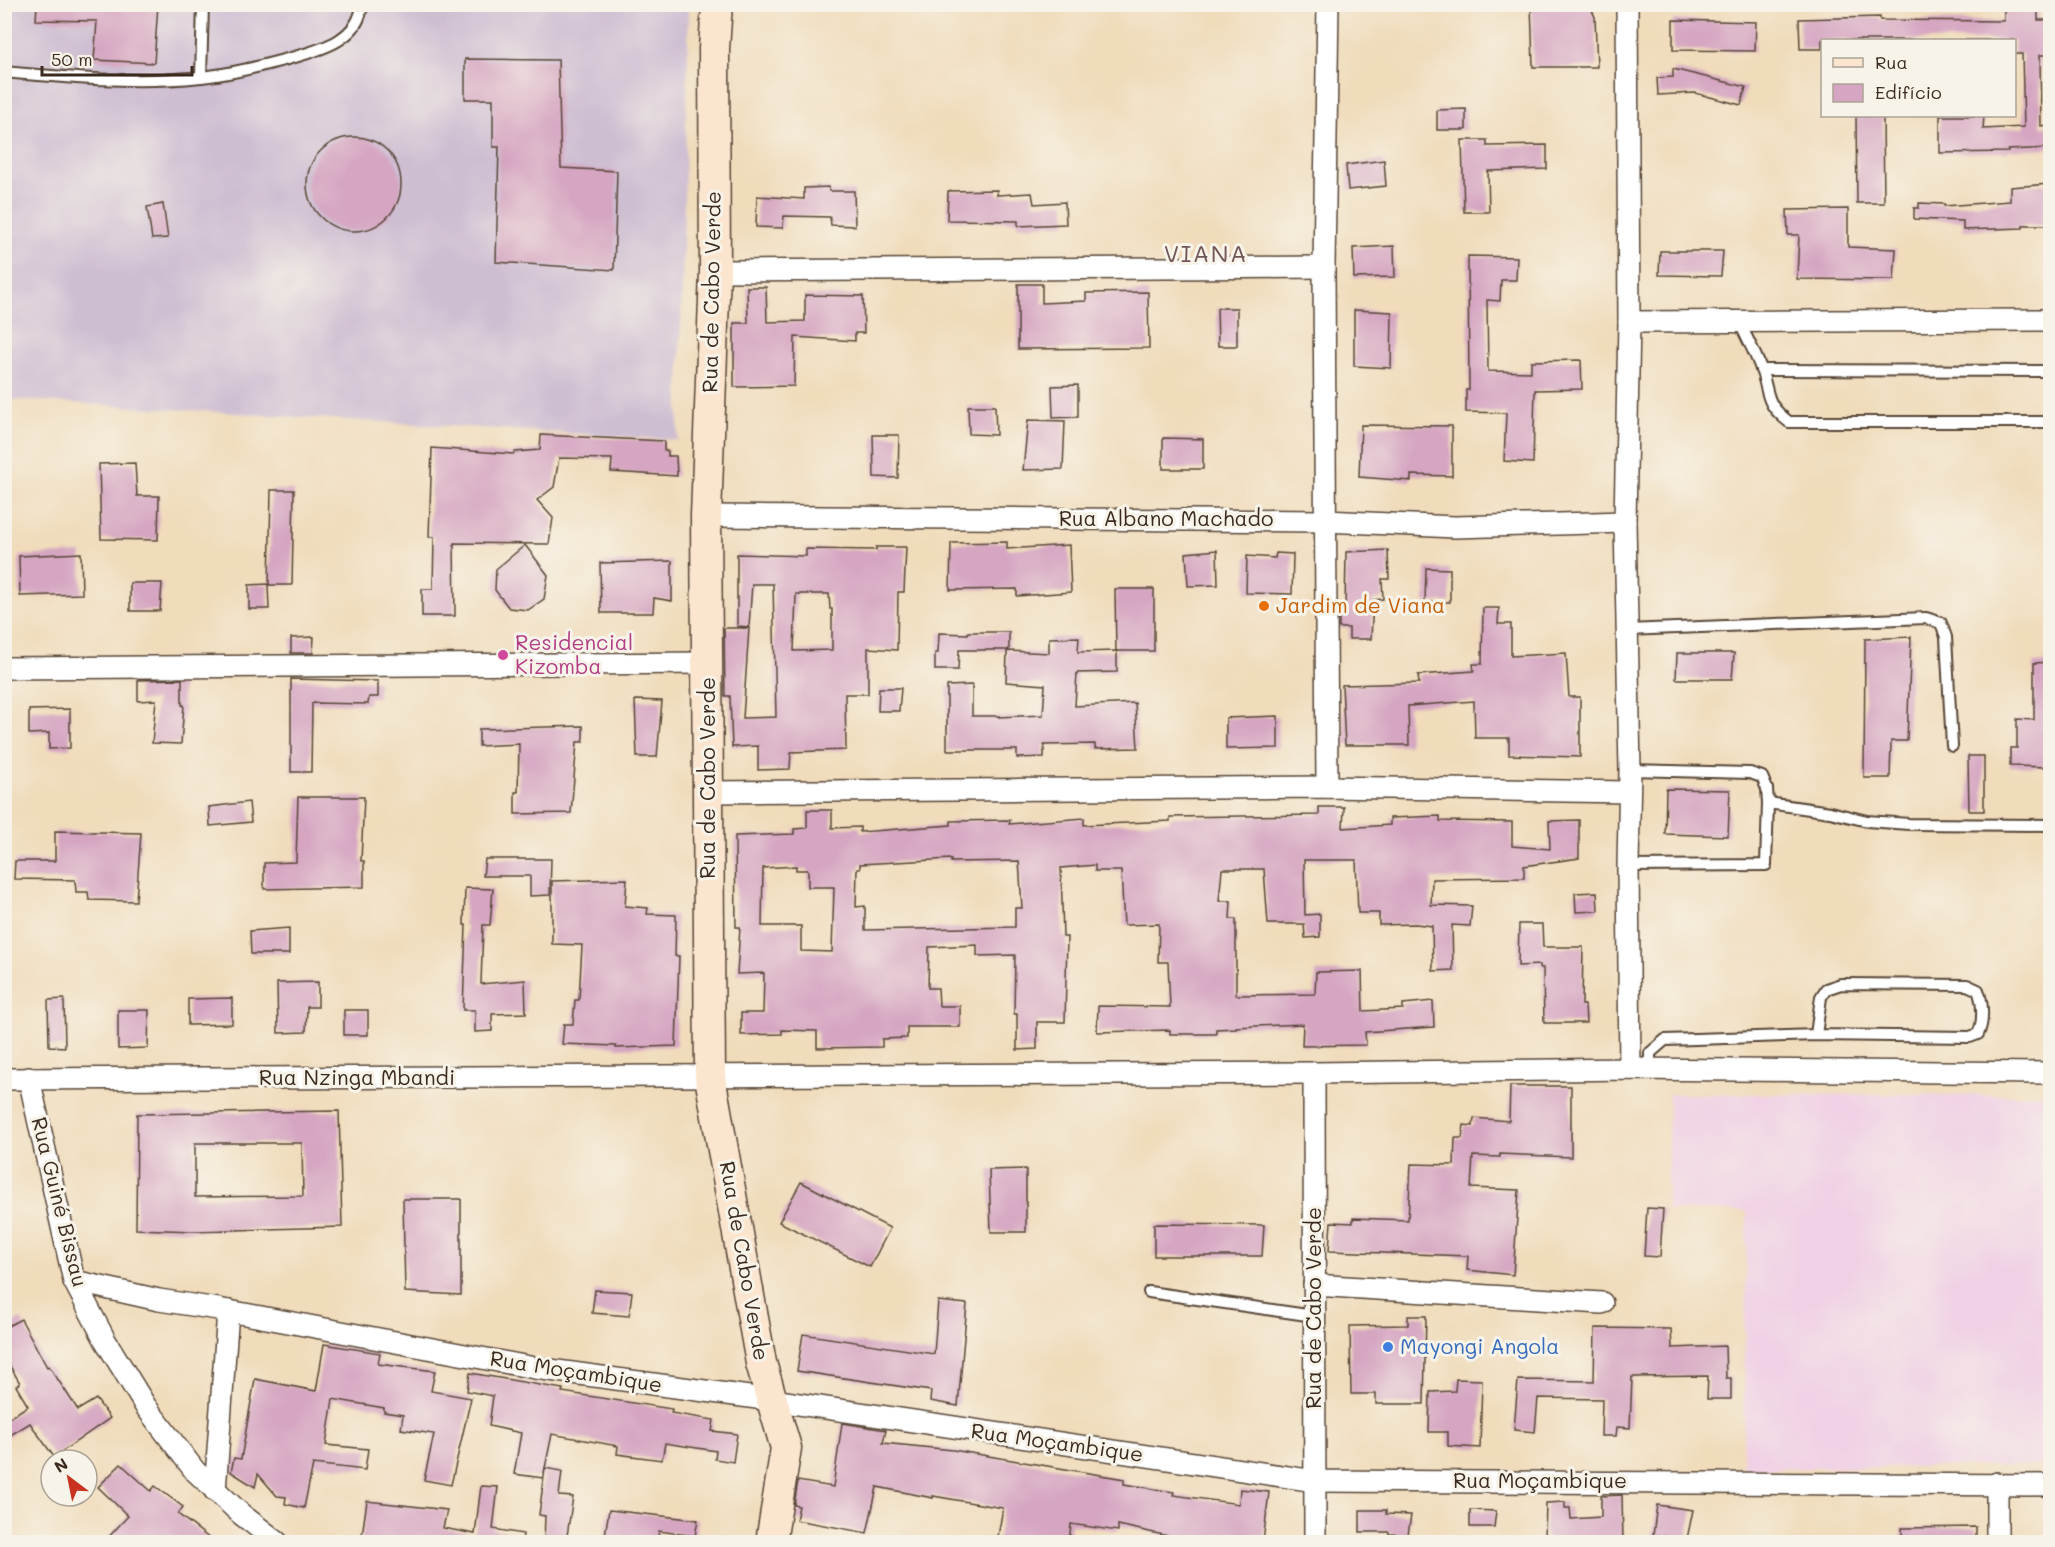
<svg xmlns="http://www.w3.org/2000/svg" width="2055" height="1547" viewBox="0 0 2055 1547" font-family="Mali,sans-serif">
<rect width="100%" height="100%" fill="#f7f3e8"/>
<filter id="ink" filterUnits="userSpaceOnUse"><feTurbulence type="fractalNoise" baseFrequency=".0167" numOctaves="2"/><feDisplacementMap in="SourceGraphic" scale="12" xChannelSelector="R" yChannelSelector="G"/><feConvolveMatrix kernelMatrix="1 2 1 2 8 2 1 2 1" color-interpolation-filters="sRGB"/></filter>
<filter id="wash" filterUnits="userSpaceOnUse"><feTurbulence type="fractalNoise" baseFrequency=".008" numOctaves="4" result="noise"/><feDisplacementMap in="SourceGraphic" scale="24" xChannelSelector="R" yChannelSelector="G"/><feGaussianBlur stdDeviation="1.35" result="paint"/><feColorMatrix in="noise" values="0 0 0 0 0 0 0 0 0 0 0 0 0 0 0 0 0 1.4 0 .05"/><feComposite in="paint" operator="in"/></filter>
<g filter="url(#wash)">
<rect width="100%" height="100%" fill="#f0dcbb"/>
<path fill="#f0d0e5" d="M1669 1094 2050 1095V1465L1743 1469 1747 1211 1667 1210Z"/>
<path fill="#cebed2" d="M4 5H684L689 10 678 440 5 399Z"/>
<g id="blocks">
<g fill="#d5a5c1" fill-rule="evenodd">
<path d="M37 4H158L154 63 94 60 97 21 36 20Z"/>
<path d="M1531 4H1589L1595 17 1597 67H1533Z"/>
<path d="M2004 6H2038V20H2050V55H2040L2041 126 2050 125V148L2008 150V152L1940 153V116H1984L1983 129 2024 127 2022 54H2014V40H1822V49H1800L1799 19 1880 17V20L2004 21Z"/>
<path d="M1673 20 1756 22 1755 51 1673 50Z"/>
<path d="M465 59 558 60 561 168 617 171 614 270 496 262 499 147H493V99H465Z"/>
<path d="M1673 69 1746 87 1741 105 1695 93 1658 95 1657 78 1673 77Z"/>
<path d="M1466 109V130H1437V110Z"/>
<path d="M1856 116H1883L1884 203H1857Z"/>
<circle cx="354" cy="184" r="47"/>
<path d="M1462 140H1487V146L1547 145V169L1488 171 1489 212H1464Z"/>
<path d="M1384 160 1386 186 1348 190 1346 165Z"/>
<path d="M2050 184V225H2023V228L1963 230V221L1914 219V208H1919V203L1944 204V206L2010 201V187Z"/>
<path d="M829 187V191H854L855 226 831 225 830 217 784 216 783 228 756 227 757 196 804 199V188Z"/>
<path d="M997 190V195L1032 193 1034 204 1065 202 1066 224 1018 226V221L947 220 948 191Z"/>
<path d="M163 204 168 238 152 239 147 207Z"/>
<path d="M1848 209V247L1896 249 1894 280 1797 279 1799 235H1788L1787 210Z"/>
<path d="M1394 246 1395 277 1354 278 1353 248Z"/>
<path d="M1660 251H1723L1721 276 1659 275Z"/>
<path d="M1468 256 1517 257 1516 280H1501L1500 301 1487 300 1488 371 1531 372V361L1581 360 1582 389 1535 390 1533 463 1504 461 1506 413 1466 412V390H1469Z"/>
<path d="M1018 284H1042V303L1086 301V293L1148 292 1149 348 1018 349Z"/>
<path d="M747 287H766L767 322 805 321V295L863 296 864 333H855V341L795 337 794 386 734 387V323H748Z"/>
<path d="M1217 308H1237V346H1218Z"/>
<path d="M1354 310 1392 312 1391 368 1354 366Z"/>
<path d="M1078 385V417L1053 418 1052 386Z"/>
<path d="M968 406H995L996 435 969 434Z"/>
<path d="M1028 420 1065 421 1063 469 1023 470Z"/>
<path d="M1361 425 1452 426V476L1411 475V481L1359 477Z"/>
<path d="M541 435 664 441V450L668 451V456H676L677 476 611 472 612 459 559 458 554 487 537 500 553 518 549 544 454 543 455 616H422V589H433L434 537H429L432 448 513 454 515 452 540 450Z"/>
<path d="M873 435H899L898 478 874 477Z"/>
<path d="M1163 438 1203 439V469H1163Z"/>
<path d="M135 463 137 496H159L158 540 101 539 99 464Z"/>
<path d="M271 490H294L292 585H269Z"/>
<path d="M1007 542V549L1069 545 1071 592 1017 596V589L950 590 951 543Z"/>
<path d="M525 545 548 575 544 599 528 610 509 608 495 590 496 569Z"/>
<path d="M876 547H906L904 592H898L897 650 868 648V694H845L846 750 791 752 790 769 758 770V746L732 747 730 696H725L724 628H749L743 718 776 717 773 584H752L749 627 737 626V554L806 556V549L876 550ZM796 594H829L830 609H832V650L794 651Z"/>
<path d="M1217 550 1218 585 1188 586 1186 553Z"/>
<path d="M1388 550 1389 579H1382L1383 599 1373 600 1371 639H1349V628H1339V610H1345L1346 552Z"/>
<path d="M81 553 82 594 20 596 19 556Z"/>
<path d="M1276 553 1293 554 1292 594 1246 593 1247 556 1275 558Z"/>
<path d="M672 561V601L654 598 653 613H601L600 563Z"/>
<path d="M1426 568 1450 569V602H1425Z"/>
<path d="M130 583H162L160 611H130Z"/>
<path d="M268 584 269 609H249V585Z"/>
<path d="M1115 589H1154V651H1116Z"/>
<path d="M1483 608H1499L1498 624H1511V656L1566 653 1569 697H1580V757L1509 755V738H1475L1474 701 1408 706 1409 745H1345L1342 685 1419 683 1418 675 1474 671 1473 664H1482Z"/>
<path d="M968 632H1009V650H959L958 670H935V653H938L939 633 968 634Z"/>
<path d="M314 637 313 653H291V638Z"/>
<path d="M1079 637 1078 652 1117 651V672L1077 673 1075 706 1135 703 1138 748 1095 749V744L1044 745V757L1017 758V750H947V686L972 685V716H999V717L1043 715 1045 685 1006 682 1007 651 1049 653V638Z"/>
<path d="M1911 637 1907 741H1891L1890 778H1864L1865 639Z"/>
<path d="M1677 653H1734L1732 679H1676Z"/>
<path d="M2050 662V767L2010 766V748H2017V719L2034 720V663Z"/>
<path d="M182 679V705H184L181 744 152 743 156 700 138 701V680Z"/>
<path d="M291 679 378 681V697H369L368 704 312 703 311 772H291Z"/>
<path d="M879 688H901L899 711H878Z"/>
<path d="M635 700 662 701 657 757H637Z"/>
<path d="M70 709V748L49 749V733L29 734V710Z"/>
<path d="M1278 716V748L1226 749V718Z"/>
<path d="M583 726V742H577L571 813 515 814V792H518L519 744 479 746V729Z"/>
<path d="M1968 756H1984V811H1969Z"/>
<path d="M1666 789 1730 790 1728 836 1665 834Z"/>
<path d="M298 797H364L361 861H364V887L264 889V863L296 862Z"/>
<path d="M249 802 251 822 210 826 209 807Z"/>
<path d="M1319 807H1344L1343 828 1390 825V818L1440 816V821L1512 822V846L1550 849 1549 821 1579 820V858L1524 866V878L1432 879 1431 905 1472 906 1470 926 1452 925 1453 970 1433 971 1432 926 1416 924 1379 925V913H1358L1356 860H1304L1305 915 1320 914V937L1305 938 1304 924H1268L1264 869H1222L1219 901H1231L1230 919H1236V995L1315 994 1316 972 1362 971 1363 1011 1403 1009V1004L1433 1001 1434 1027 1365 1032 1366 1045 1302 1046 1303 1024 1236 1027V1028L1216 1029V1034H1170V1030L1097 1032 1098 1006 1170 1007 1168 962H1158L1159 924 1124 925 1121 871H1095V865L1061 868 1063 937H1067L1065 1022H1037V1049L1017 1050V1014H1014L1015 955 977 956V945L929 947 928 988H938L939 1006H960V1027H907V1038L882 1039V1047L817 1048V1031L782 1030V1034L741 1035V1013H763L764 973 737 974 740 927H736L735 836 794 834V829L807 828V810H832V828L860 827V832L951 825V821L1010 820 1009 824 1084 818V825L1170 821V817L1319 815ZM951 859V862L1019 861 1022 908H1015V927L865 930V906L856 907 857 869H860V864ZM796 866V870H808V887H834L832 952 801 951V926H762L763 868Z"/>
<path d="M55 831 141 833 136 901 89 900 88 892H76L75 880 14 879 15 861H55Z"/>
<path d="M485 859H551L550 895 530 896V876H483Z"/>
<path d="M627 879 625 906 648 908 647 914 676 915 675 956H679L676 1046 616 1048V1046L562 1044 564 1024H573L575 1000H579L582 945 552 944V881Z"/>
<path d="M465 888 493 889 490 925H483L481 984 525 980 526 1013 492 1014V1031L475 1032V1010H463L466 925H464Z"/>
<path d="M1597 892 1598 911 1576 912 1575 893Z"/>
<path d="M1519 924H1542L1543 947H1583L1582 1005H1585L1586 1023H1544L1543 968H1540V965L1518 966Z"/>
<path d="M289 928V954H251L250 931Z"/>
<path d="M318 982V1007H307L306 1032 278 1033 277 983Z"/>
<path d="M232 998V1024L188 1025V999Z"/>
<path d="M64 999 65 1047 49 1046 48 1000Z"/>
<path d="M118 1010H149L148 1048 118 1049Z"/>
<rect x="344" y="1010" width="24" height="25"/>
<path d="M1510 1086H1571V1157L1500 1154V1157L1473 1156 1471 1188 1519 1190 1513 1275 1467 1270 1468 1256 1329 1251 1331 1222 1353 1223V1218L1408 1220 1411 1164 1454 1165 1455 1138H1462L1464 1125 1473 1126 1474 1118 1509 1121Z"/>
<path d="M339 1111 342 1227 194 1231 136 1229 137 1114ZM195 1143H302L303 1196 195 1197Z"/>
<path d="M1026 1169V1232H991L989 1170Z"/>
<path d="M801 1182 890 1228 870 1267 779 1222Z"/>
<path d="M403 1199H461V1295L405 1292Z"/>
<path d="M1647 1208 1663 1209 1660 1257 1644 1256Z"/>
<path d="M1154 1224 1264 1225 1262 1256H1154Z"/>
<path d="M595 1290 632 1292 629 1316 592 1313Z"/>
<path d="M938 1301 967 1304 958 1406 930 1401 931 1391 797 1371 803 1334 934 1354Z"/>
<path d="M1408 1316H1426L1424 1404H1376V1394H1351L1350 1326 1408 1325Z"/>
<path d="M21 1319 47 1367 49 1366 78 1410 96 1399 110 1418 54 1457 30 1423 4 1439V1421L28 1406 16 1386 20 1383 4 1356V1328Z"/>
<path d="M1595 1328 1671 1329 1672 1348 1725 1346 1726 1378H1731V1399H1707L1708 1376 1632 1377 1630 1428 1617 1427 1616 1436H1601L1602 1399 1538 1398 1535 1432 1514 1430 1518 1380 1594 1381Z"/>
<path d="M324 1344 380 1353 378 1364 435 1371 431 1391 471 1398 451 1485 424 1480 434 1434 401 1429 403 1415 384 1412V1408L333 1399 326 1445 368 1449 365 1470 313 1464 304 1508 285 1504 286 1497 277 1496 258 1474 255 1487 231 1472 234 1458 241 1459 255 1379 316 1391Z"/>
<path d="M470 1373 563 1389 562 1392 672 1409 671 1413 714 1420 712 1431 737 1434 733 1462 715 1459 716 1451 665 1443 662 1460 617 1454 618 1446 552 1434 543 1478 514 1474 521 1433 489 1426 493 1396 467 1391Z"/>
<path d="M1456 1379 1482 1380 1480 1448 1448 1446V1432H1429L1430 1392 1455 1391Z"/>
<path d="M842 1423 886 1430 883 1443 953 1450 1124 1479V1484L1174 1492 1173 1495 1239 1504 1240 1489 1269 1492 1263 1542 1227 1540V1542H1181L1182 1539 1118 1525V1531L1071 1524 1069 1542H997L1003 1508 933 1496V1498L877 1487 867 1533 796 1520 799 1506 794 1505 798 1481 833 1487Z"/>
<path d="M121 1464 151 1491 155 1486 183 1507 178 1514 214 1542H104L128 1516 98 1487Z"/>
<path d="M545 1468 562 1471 559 1496 573 1497 566 1542H544L545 1516 539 1515Z"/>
<path d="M481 1486 498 1487 493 1529 523 1534 522 1542H361L367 1501 447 1510 443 1528 475 1534Z"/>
<path d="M1622 1495 1623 1542H1557L1558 1539 1545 1538 1546 1503 1565 1502V1508H1570L1571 1519 1601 1517V1496Z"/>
<path d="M1657 1505 1693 1510 1687 1539 1653 1535Z"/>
<path d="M609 1510 698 1520 695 1536 659 1531 657 1542H604Z"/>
<path d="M1360 1510H1386V1514L1411 1515 1408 1535 1389 1534V1532H1360Z"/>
<path d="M1470 1510 1496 1511 1494 1527H1470Z"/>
<path d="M1976 1527V1542H1902V1528Z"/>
</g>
</g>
</g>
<g filter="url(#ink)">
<use href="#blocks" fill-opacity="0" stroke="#564536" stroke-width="1.5"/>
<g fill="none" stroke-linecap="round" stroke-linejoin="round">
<g stroke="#564536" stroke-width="14">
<g id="service">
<path d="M4 72C70 78 136 84 201 77 231 74 261 66 291 58 319 50 360 40 362 4"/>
<path d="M201 77 203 4"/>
<path d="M1739 321C1746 337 1755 352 1761 369 1770 395 1764 403 1789 422H2050"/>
<path d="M1761 370 2050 371"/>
<path d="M1627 630 1926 618 1941 623 1946 637 1952 746"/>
<path d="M1630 770 1750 773 1762 777 1767 789 1768 803"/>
<path d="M1628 866 1766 865 1768 803 1830 812 1867 821 1909 824 2050 825"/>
<path d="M1650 1069V1053L1665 1040 1816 1035 1970 1037 1978 1034C1984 1022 1983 1003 1978 990L1967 985 1841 984 1826 989 1821 997 1816 1035"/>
<path d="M1149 1292 1314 1316"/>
</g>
</g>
<g stroke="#564536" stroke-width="24">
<g id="minor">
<path d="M1627 4 1629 322 1625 522 1630 770 1628 866 1630 1069"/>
<path d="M715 271 1324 267"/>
<path d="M1629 322 2050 320"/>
<path d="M706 516 1325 521 1455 527 1625 522"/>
<path d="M4 668 708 663"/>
<path d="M1327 787 1324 267 1328 4"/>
<path d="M708 792 1327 787 1629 792"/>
<path d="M1314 1073 1315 1542"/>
<path d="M29 1078 74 1281 105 1340 146 1407 195 1471 241 1514 277 1542"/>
<path d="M4 1079 1314 1073 1630 1069 2050 1073"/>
<path d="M74 1281 159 1300 218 1309 535 1368 772 1400 1315 1481 2050 1485"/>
<path d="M1314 1285 1602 1303"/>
<path d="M1997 1483V1542"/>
<path d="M215 1491 228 1311"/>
</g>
</g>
<g stroke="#564536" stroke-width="33">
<path id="secondary" d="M717 4 714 49 715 271 706 516 710 1077 761 1363 786 1448 771 1542"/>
</g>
<use href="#service" stroke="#fff" stroke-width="10"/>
<use href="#minor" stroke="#fff" stroke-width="21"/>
<use href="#secondary" stroke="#fbe5cf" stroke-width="30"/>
</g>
</g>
<circle fill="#e8710a" stroke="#f7f3e8" stroke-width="2" cx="1264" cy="606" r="6"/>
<circle fill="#d1479c" stroke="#f7f3e8" stroke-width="2" cx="503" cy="655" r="6"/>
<circle fill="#3f7fe0" stroke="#f7f3e8" stroke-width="2" cx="1388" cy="1347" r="6"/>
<g text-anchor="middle" stroke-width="6" stroke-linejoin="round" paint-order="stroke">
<g font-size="21" fill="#3b2a1e" stroke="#f7f3e8">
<text transform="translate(712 292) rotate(-89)" y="7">Rua de Cabo Verde</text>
<text x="1166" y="526">Rua Albano Machado</text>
<text transform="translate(708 778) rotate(-90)" y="7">Rua de Cabo Verde</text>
<text x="357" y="1085">Rua Nzinga Mbandi</text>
<text transform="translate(59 1202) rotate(76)" y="7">Rua Guiné Bissau</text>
<text transform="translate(744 1261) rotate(80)" y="7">Rua de Cabo Verde</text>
<text transform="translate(1314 1308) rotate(-90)" y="7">Rua de Cabo Verde</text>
<text transform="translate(576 1372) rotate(9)" y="7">Rua Moçambique</text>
<text transform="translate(1057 1443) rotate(8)" y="7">Rua Moçambique</text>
<text x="1540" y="1488">Rua Moçambique</text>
</g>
<g font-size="21" fill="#c56008" stroke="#f7f3e8" text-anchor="start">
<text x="1276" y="613">Jardim de Viana</text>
</g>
<g font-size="21" fill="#b23c85" stroke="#f7f3e8" text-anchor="start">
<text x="515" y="650">Residencial<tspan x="515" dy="24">Kizomba</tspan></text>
</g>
<g font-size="21" fill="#366cbe" stroke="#f7f3e8" text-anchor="start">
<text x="1400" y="1354">Mayongi Angola</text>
</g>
<g font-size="24" letter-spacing="1.5" fill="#715557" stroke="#f7f3e8">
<text x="1206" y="262">VIANA</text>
</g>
</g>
<rect width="2055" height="1547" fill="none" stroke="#f7f3e8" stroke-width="24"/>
<rect x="1821" y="39" width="195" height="78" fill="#f7f3e8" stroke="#aca397" stroke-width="1.5"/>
<rect x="1833" y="58" width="30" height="9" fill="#fbe5cf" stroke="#aca397" stroke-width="1.5"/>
<text x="1875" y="69" font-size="18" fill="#3b2a1e">Rua</text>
<rect x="1833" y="84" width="30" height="18" fill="#d5a5c1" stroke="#aca397" stroke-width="1.5"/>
<text x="1875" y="99" font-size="18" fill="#3b2a1e">Edifício</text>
<g transform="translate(69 1478) rotate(328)"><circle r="28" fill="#f7f3e8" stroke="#aca397" stroke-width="1.5"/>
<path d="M0-4.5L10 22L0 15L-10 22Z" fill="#c8321e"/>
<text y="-9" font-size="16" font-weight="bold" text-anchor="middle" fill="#3b2a1e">N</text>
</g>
<path d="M42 66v9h150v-9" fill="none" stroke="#3b2a1e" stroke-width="3"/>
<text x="51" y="66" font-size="18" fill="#3b2a1e" stroke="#f7f3e8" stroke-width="4.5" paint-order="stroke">50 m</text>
</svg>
